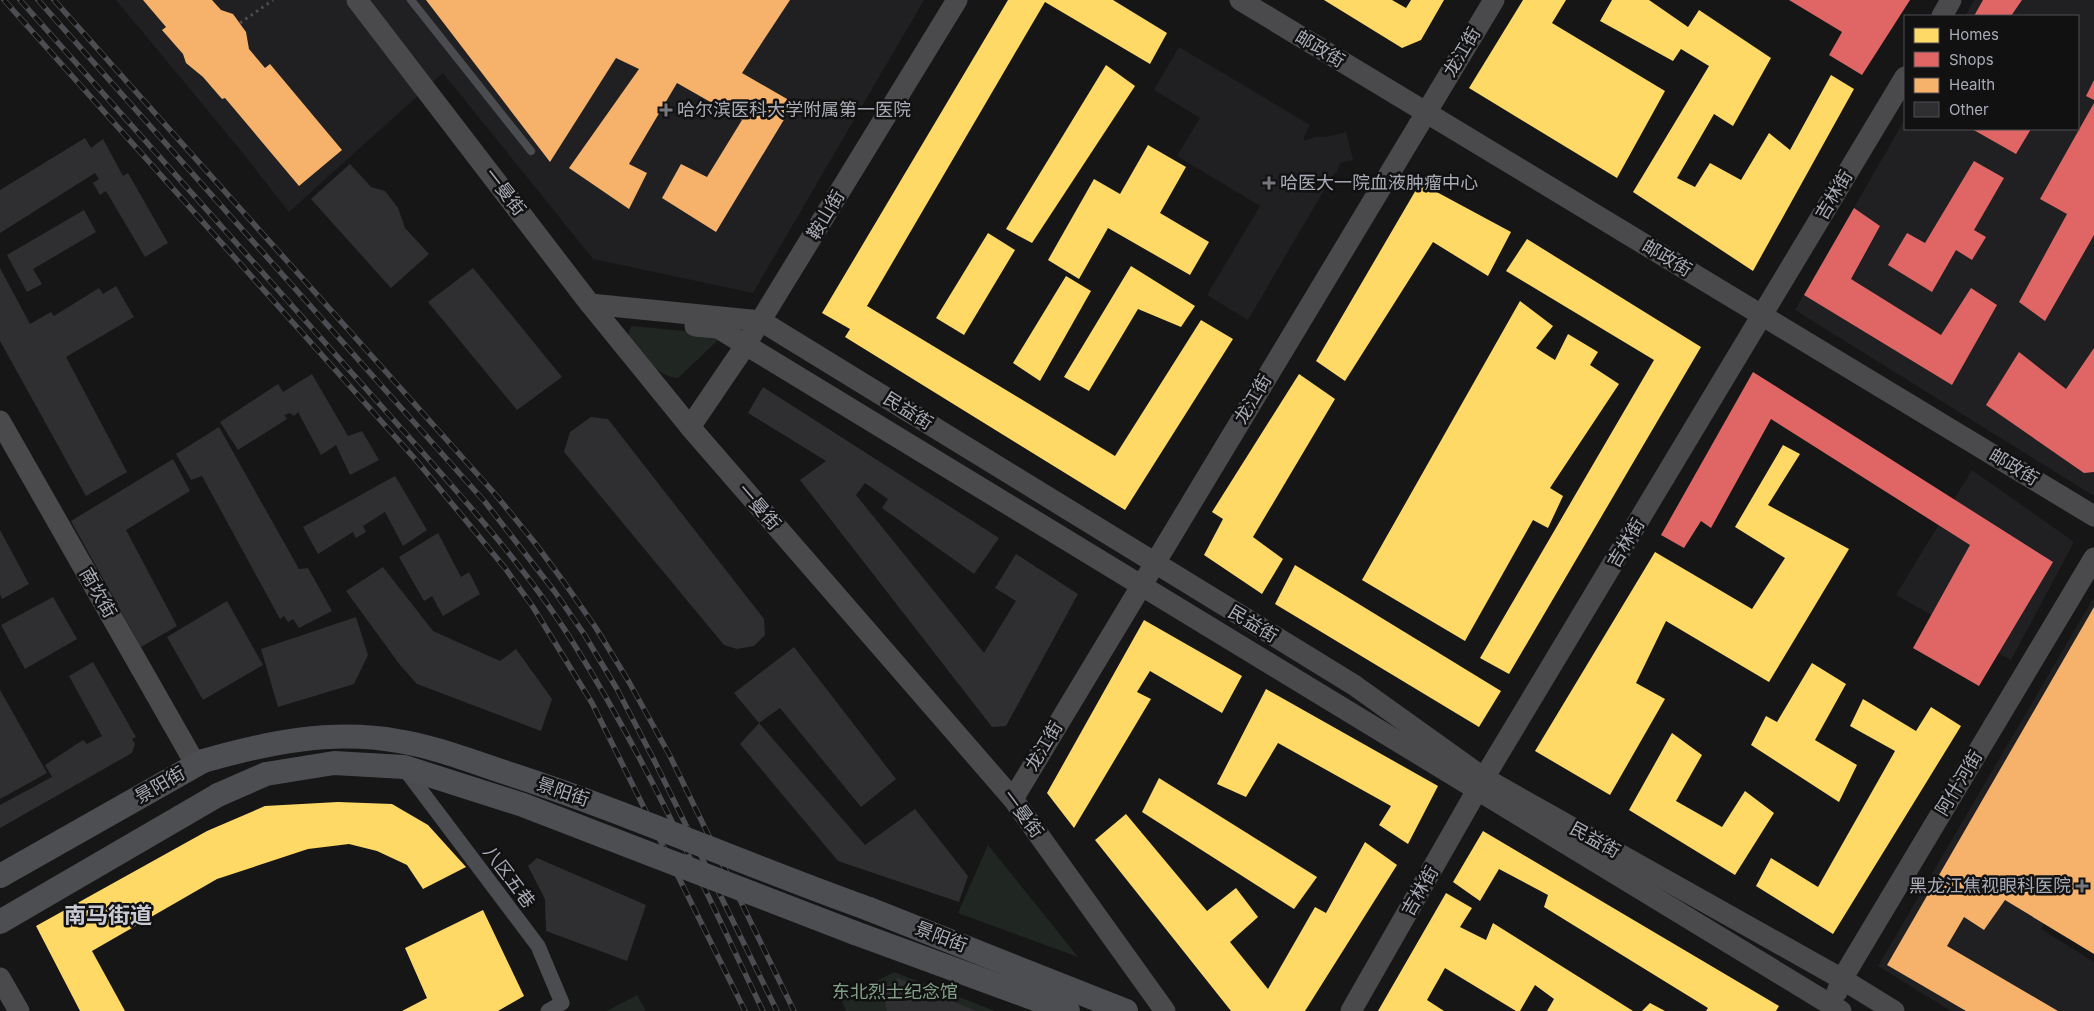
<svg xmlns="http://www.w3.org/2000/svg" width="2094" height="1011" viewBox="0 0 2094 1011" font-family="Inter,'Noto Sans SC',sans-serif">
<rect width="100%" height="100%" fill="#161617"/>
<g fill="#202022">
<path d="M116 0H924L753 293 593 259 443 73 289 212 238 147Z"/>
<path d="M1974 0H2094V496L1795 310 1905 119V129H2078V16H1965Z"/>
<path d="M1179 47 1310 125 1304 136V141L1315 137H1326L1346 132 1353 160 1340 163 1337 172 1330 178 1316 181V186L1324 190 1248 320 1207 295 1260 206 1177 156 1200 118 1154 90Z"/>
<path d="M1972 470 2074 542 2011 660 1896 595Z"/>
<path d="M2094 597V835L2041 929 2094 962V1011H1951L1878 966Z"/>
</g>
<g fill="#202722">
<path d="M631 326 716 334 717 341 678 378C654 376 642 353 628 336Z"/>
<path d="M988 845 1078 957 958 913Z"/>
<path d="M894 972 995 1011H846L841 999Z"/>
<path d="M637 995 646 1011H607Z"/>
</g>
<g fill="#ffd966">
<path d="M1008 0H1113L1167 33 1150 64 1045 2 867 306 1115 456 1201 320 1233 339 1125 510 845 337 850 329 822 313Z"/>
<path d="M1324 0H1392L1406 8 1411 0H1444L1421 40 1402 48Z"/>
<path d="M1523 0H1566L1552 23 1665 91 1617 178 1469 88Z"/>
<path d="M1612 0H1649L1688 27 1699 10 1771 58 1733 126 1714 114 1677 178 1695 187 1710 163 1741 180 1769 133 1790 150 1831 75 1854 89 1753 271 1633 192 1709 66 1681 49 1673 61 1600 21Z"/>
<path d="M1106 65 1135 86 1032 243 1006 229Z"/>
<path d="M1148 145 1186 167 1160 213 1209 242 1190 275 1108 228 1079 279 1048 260 1094 179 1120 194Z"/>
<path d="M1420 183 1511 232 1488 276 1433 242 1345 381 1316 361Z"/>
<path d="M988 233 1015 250 964 335 936 318Z"/>
<path d="M1527 239 1701 347 1509 674 1480 658 1654 360 1506 271Z"/>
<path d="M1131 266 1195 306 1181 327 1138 309 1089 391 1064 377Z"/>
<path d="M1066 276 1091 291 1040 381 1013 363Z"/>
<path d="M1520 301 1553 326 1536 348 1555 360 1568 334 1598 352 1590 365 1619 384 1550 488 1563 496 1548 528 1533 520 1465 641 1362 580Z"/>
<path d="M1299 374 1335 399 1253 537 1283 559 1262 594 1204 555 1223 519 1212 512Z"/>
<path d="M1783 445 1800 454 1768 505 1849 549 1769 682 1666 621 1636 683 1665 699 1610 795 1535 751 1655 552 1752 609 1785 558 1735 527Z"/>
<path d="M1295 565 1501 691 1479 727 1275 604Z"/>
<path d="M1144 620 1242 676 1222 713 1150 671 1137 692 1151 699 1074 828 1047 793Z"/>
<path d="M1812 663 1846 684 1815 740 1857 765 1839 802 1751 745 1766 716 1777 722Z"/>
<path d="M1266 689 1438 786 1408 844 1379 825 1391 806 1278 743 1246 797 1217 784Z"/>
<path d="M1863 699 1916 731 1931 707 1961 726 1833 934 1756 886 1771 858 1818 887 1895 751 1850 726Z"/>
<path d="M1672 733 1702 755 1676 801 1722 827 1745 791 1774 813 1735 875 1629 810Z"/>
<path d="M1159 778 1317 877 1294 909 1142 812Z"/>
<path d="M338 802 392 804 428 825 466 867 423 889 407 865 377 851 349 844 308 849 217 879 92 951 125 1011H80L36 926 207 831 265 806Z"/>
<path d="M1126 814 1207 911 1236 888 1258 917 1230 942 1268 989 1315 907 1326 913 1365 842 1397 865 1305 1011H1231L1095 840Z"/>
<path d="M1483 831 1779 1006 1776 1011H1706L1708 1008 1544 907 1548 895 1499 869 1480 901 1453 882Z"/>
<path d="M1446 893 1472 908 1460 927 1486 940 1493 923 1633 1011H1547L1554 999 1535 985 1520 1011H1516L1445 968 1427 1000 1444 1011H1378Z"/>
<path d="M483 910 524 996 498 1011H402L427 998 405 948Z"/>
<path d="M1650 1003 1665 1011H1642Z"/>
</g>
<g fill="#e06666">
<path d="M1789 0H1910L1862 75 1829 55 1842 32Z"/>
<path d="M1983 0H2022L2011 16H1974Z"/>
<path d="M2094 80V100L2086 96Z"/>
<path d="M2094 103V235L2045 321 2019 302 2067 214 2040 199Z"/>
<path d="M1972 129H2031L2016 154Z"/>
<path d="M1974 161 2004 178 1974 230 1986 237 1972 260 1956 250 1932 292 1888 265 1907 233 1925 243Z"/>
<path d="M1854 208 1880 226 1851 279 1941 335 1971 288 1997 305 1952 385 1804 295Z"/>
<path d="M2094 348V472L2084 473 1986 405 2019 352 2066 389Z"/>
<path d="M1753 372 2053 562 1979 686 1913 648 1970 545 1771 419 1711 528 1701 521 1684 548 1661 535Z"/>
</g>
<g fill="#f6b26b">
<path d="M143 0H212L221 10 233 14 246 32 249 49 265 68 270 64 342 150 299 186 225 98 222 99 203 77 186 63 183 54 162 30 166 27Z"/>
<path d="M426 0H790L742 73 794 103 716 232 662 198 681 164 707 177 742 120 677 83 629 164 647 173 629 209 569 168 639 69 616 58 550 162Z"/>
<path d="M2094 607V954L2005 900 1984 930 1964 917 1947 946 2058 1011H1966L1887 965Z"/>
</g>
<g fill="#2f2f31">
<path d="M85 138 91 148 103 139 123 176 128 173 168 243 145 257 106 191 100 195 93 183 99 179 95 173 0 233V190Z"/>
<path d="M350 164 371 187 385 191 398 208 405 228 429 254 391 288 311 199Z"/>
<path d="M84 210 96 232 33 269 42 284 27 292 7 255Z"/>
<path d="M0 268 30 324 51 312 54 316 99 288 103 294 116 286 134 317 66 357 127 472 86 496 0 341Z"/>
<path d="M473 268 562 377 517 410 428 302Z"/>
<path d="M312 374 348 436 362 431 379 460 350 475 336 445 321 455 298 412 294 416 290 413 284 415 287 419 238 450 220 422 278 384 283 392Z"/>
<path d="M763 387 999 538 974 574 882 508 888 499 865 483 856 495 984 653 1016 601 995 588 1016 554 1078 594 1006 726 992 727 800 480 826 461 748 413Z"/>
<path d="M591 417 608 419 764 619 765 635 754 646 737 649 724 645 564 452 570 432Z"/>
<path d="M219 427 299 569 308 568 332 611 299 628 293 619 288 622 284 616 280 619 202 476 191 480 176 454Z"/>
<path d="M173 459 190 491 126 530 177 626 141 647 71 521Z"/>
<path d="M395 476 427 530 403 546 385 512 363 526 366 532 356 538 353 532 318 554 303 527Z"/>
<path d="M0 530 29 584 2 599 0 594Z"/>
<path d="M438 533 461 577 469 572 480 594 443 616 432 596 424 601 399 557Z"/>
<path d="M383 567 433 631 500 661 516 649 552 699 541 731 417 684 400 665 346 591Z"/>
<path d="M53 597 77 639 25 669 1 625Z"/>
<path d="M227 601 263 665 203 700 167 637Z"/>
<path d="M356 617 368 655 354 684 278 707 261 649Z"/>
<path d="M794 647 896 779 861 807 780 708 759 723 865 845 915 809 968 876 959 902 838 861 740 744 759 723 734 693Z"/>
<path d="M93 662 136 737 132 739 135 744 132 753 0 828V805L52 777 45 765 83 740 87 744 102 736 69 676Z"/>
<path d="M0 690 47 773 0 799Z"/>
<path d="M537 858 646 905 627 961 546 931 545 899 528 866Z"/>
<path d="M898 978 976 1011H887L882 990Z"/>
</g>
<g fill="none" stroke-linecap="round" stroke-linejoin="round">
<path stroke="#4c4d50" stroke-width="3" stroke-dasharray="2.5 4" stroke-linecap="butt" d="M240 23 273 0"/>
<path stroke="#4b4c4f" stroke-width="8" d="M411 0 531 151"/>
<path stroke="#4b4c4f" stroke-width="15" d="M404 768 538 946 562 1003 548 1011"/>
<g stroke="#4a4a4d" stroke-width="21">
<path d="M357 0 590 304 690 427 1013 799 1165 1011"/>
<path d="M1240 0 2094 516"/>
<path d="M1942 16 1951 0"/>
<path d="M590 304 761 321 1354 685 1484 778 1842 979 1894 1011"/>
<path d="M695 326 718 328 1841 1011"/>
<path d="M0 421 196 765"/>
<path d="M690 427 745 346 957 0"/>
<path d="M1013 799 1494 0"/>
<path d="M0 978 19 1011"/>
<path d="M1837 992 1842 979 2094 558"/>
<path d="M1351 1011 1484 778 1905 77"/>
</g>
<g stroke="#4d4e51" stroke-width="24">
<path d="M0 876 203 761"/>
<path d="M869 909 1126 1011"/>
<path d="M0 922 218 795"/>
<path d="M855 933 1068 1011"/>
</g>
<g stroke="#4c4d50" stroke-width="5.5">
<g id="rail">
<path d="M4 0 416 460 505 568 533 607 592 703 745 1011"/>
<path d="M20 0 424 454C477 514 530 574 572 641 646 758 703 886 763 1011"/>
<path d="M38 0 485 502 555 592 584 634 617 689 654 760 777 1011"/>
<path d="M54 0 495 494 535 543 566 585 596 628 629 682 669 754 794 1011"/>
</g>
</g>
<use href="#rail" stroke="#111112" stroke-width="4" stroke-dasharray="11" stroke-linecap="butt"/>
<g stroke="#4d4e51" stroke-width="24">
<path d="M203 761C266 743 332 729 398 741 436 747 473 762 510 774 632 814 748 866 869 909"/>
<path d="M218 795 266 774 334 763 404 767 523 805 855 933"/>
</g>
</g>
<g fill="#76777e" stroke="#111112" stroke-width="2">
<path d="M663.5 102.5h5v5h5v5h-5v5h-5v-5h-5v-5h5z"/>
<path d="M1266.5 175.5h5v5h5v5h-5v5h-5v-5h-5v-5h5z"/>
<path d="M2079.5 878.5h5v5h5v5h-5v5h-5v-5h-5v-5h5z"/>
</g>
<g text-anchor="middle" stroke-width="5" stroke-linejoin="round" paint-order="stroke">
<g font-size="18" fill="#a9abb6" stroke="#111112">
<text transform="translate(1320 49) rotate(31)" y="6">邮政街</text>
<text transform="translate(1462 52) rotate(-59)" y="6">龙江街</text>
<text transform="translate(505 192) rotate(52)" y="6">一曼街</text>
<text transform="translate(1834 195) rotate(-59)" y="6">吉林街</text>
<text transform="translate(826 215) rotate(-59)" y="6">鞍山街</text>
<text transform="translate(1667 258) rotate(31)" y="6">邮政街</text>
<text transform="translate(1253 399) rotate(-59)" y="6">龙江街</text>
<text transform="translate(908 411) rotate(32)" y="6">民益街</text>
<text transform="translate(2014 467) rotate(31)" y="6">邮政街</text>
<text transform="translate(759 507) rotate(49)" y="6">一曼街</text>
<text transform="translate(1626 543) rotate(-59)" y="6">吉林街</text>
<text transform="translate(98 593) rotate(60)" y="6">南坎街</text>
<text transform="translate(1253 624) rotate(31)" y="6">民益街</text>
<text transform="translate(1044 746) rotate(-59)" y="6">龙江街</text>
<text transform="translate(1959 783) rotate(-59)" y="6">阿什河街</text>
<text transform="translate(160 785) rotate(-30)" y="6">景阳街</text>
<text transform="translate(563 792) rotate(19)" y="6">景阳街</text>
<text transform="translate(1023 814) rotate(53)" y="6">一曼街</text>
<text transform="translate(1595 840) rotate(29)" y="6">民益街</text>
<text transform="translate(509 877) rotate(53)" y="6">八区五巷</text>
<text transform="translate(1420 891) rotate(-60)" y="6">吉林街</text>
<text transform="translate(941 937) rotate(21)" y="6">景阳街</text>
</g>
<g font-size="18" fill="#a9abb6" stroke="#111112" text-anchor="start">
<text x="677" y="116">哈尔滨医科大学附属第一医院</text>
<text x="1280" y="189">哈医大一院血液肿瘤中心</text>
<text x="2071" y="892" text-anchor="end">黑龙江焦视眼科医院</text>
</g>
<g font-size="18" fill="#81a087" stroke="#111112">
<text x="895" y="998">东北烈士纪念馆</text>
</g>
<g font-size="22" font-weight="bold" fill="#c9cad3" stroke="#111112">
<text x="108" y="923">南马街道</text>
</g>
</g>
<rect x="1904" y="15" width="175" height="115" fill="#111112" stroke="#4e4f54"/>
<rect x="1914" y="28" width="25" height="15" fill="#ffd966" stroke="#4e4f54"/>
<text x="1949" y="40" font-size="15" fill="#a9abb6">Homes</text>
<rect x="1914" y="52" width="25" height="15" fill="#e06666" stroke="#4e4f54"/>
<text x="1949" y="65" font-size="15" fill="#a9abb6">Shops</text>
<rect x="1914" y="78" width="25" height="15" fill="#f6b26b" stroke="#4e4f54"/>
<text x="1949" y="90" font-size="15" fill="#a9abb6">Health</text>
<rect x="1914" y="102" width="25" height="15" fill="#2f2f31" stroke="#4e4f54"/>
<text x="1949" y="115" font-size="15" fill="#a9abb6">Other</text>
</svg>
